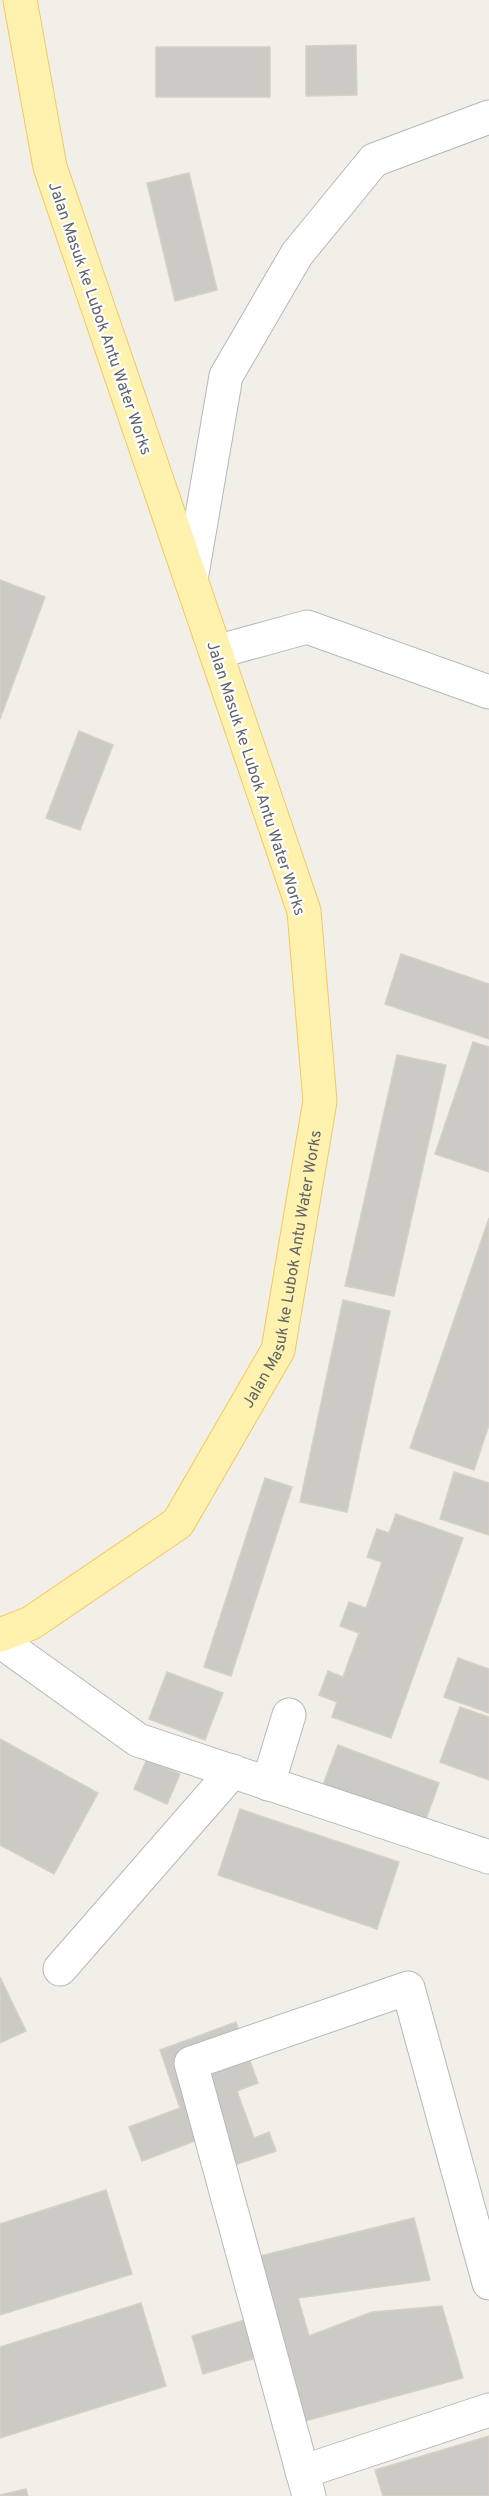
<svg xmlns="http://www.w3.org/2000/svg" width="489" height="2496" viewBox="0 0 489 2496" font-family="Overpass,sans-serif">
<rect width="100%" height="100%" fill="#f1efe8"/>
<g fill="#cccac5" stroke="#d6d1c6" stroke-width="1.5">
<path d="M356 45 357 95 306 96V46Z"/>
<rect x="156" y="47" width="114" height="50"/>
<path d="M189 173 217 290 175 301 147 183Z"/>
<path d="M0 580 45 597 0 719Z"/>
<path d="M79 731 113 745 80 830 46 818Z"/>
<path d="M401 954 489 984V1039L385 1004Z"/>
<path d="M473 1042 489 1047V1172L435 1154Z"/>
<path d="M397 1055 446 1065 394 1296 345 1286Z"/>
<path d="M489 1218V1425L474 1470 410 1448Z"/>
<path d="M343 1300 390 1311 347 1512 300 1502Z"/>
<path d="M454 1472 489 1483V1535L440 1519Z"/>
<path d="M265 1478 292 1487 231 1676 204 1667Z"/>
<path d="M396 1514 463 1538 391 1738 332 1717 337 1702 319 1695 328 1671 343 1677 359 1633 340 1626 349 1602 366 1608 382 1562 367 1557 377 1529 389 1533Z"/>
<path d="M458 1658 489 1669V1713L444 1697Z"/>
<path d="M167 1672 223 1693 205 1740 149 1719Z"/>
<path d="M460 1707 489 1717V1780L440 1762Z"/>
<path d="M0 1739 98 1793 54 1874 0 1845Z"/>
<path d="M338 1745 439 1783 425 1822 323 1785Z"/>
<path d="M147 1759 180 1774 167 1804 134 1789Z"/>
<path d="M240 1809 399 1862 377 1929 218 1875Z"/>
<path d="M0 1977 26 2031 0 2043Z"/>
<path d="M236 2022 258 2083 237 2091 254 2138 269 2132 276 2151 220 2170 208 2136 142 2161 129 2127 180 2108 160 2050Z"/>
<path d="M106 2190 132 2274 0 2315V2224Z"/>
<path d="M414 2218 430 2280 298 2298 309 2336 372 2312 442 2306 463 2378 279 2428 259 2357 203 2374 192 2336 248 2319 232 2263Z"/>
<path d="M141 2303 166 2386 0 2438V2347Z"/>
<path d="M489 2436V2496H383L375 2470Z"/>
<path d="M26 2489 28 2496H0V2495Z"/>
</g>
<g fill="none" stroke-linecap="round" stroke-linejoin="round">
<g stroke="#b5b8bc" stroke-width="35">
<g id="minor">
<path d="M191 580 226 376 297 254 374 160 489 117"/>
<path d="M216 652 307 627 489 692"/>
<path d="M0 1641 138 1740 489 1857"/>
<path d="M268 1784 289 1715"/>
<path d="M60 1969 233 1771"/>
<path d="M302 2472 489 2410"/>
<path d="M309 2496 191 2063 408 1988 489 2283"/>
</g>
</g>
<g stroke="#f2c960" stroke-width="35">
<g id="major">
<path id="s1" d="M0 1635 31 1623 178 1523 278 1350 320 1101 304 911 50 167 20 0"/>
</g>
</g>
<use href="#minor" stroke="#fff" stroke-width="33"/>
<use href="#major" stroke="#fff2af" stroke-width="33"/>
</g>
<g text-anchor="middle" stroke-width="4.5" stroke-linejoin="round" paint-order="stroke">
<g font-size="16" fill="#5f6368" stroke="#fff">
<text transform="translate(101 318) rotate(71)" y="6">Jalan Masuk ke Lubok Antu Water Works</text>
<text transform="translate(257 778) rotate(72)" y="6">Jalan Masuk ke Lubok Antu Water Works</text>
<text dy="6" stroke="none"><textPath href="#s1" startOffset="490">Jalan Masuk ke Lubok Antu Water Works</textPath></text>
</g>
</g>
</svg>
